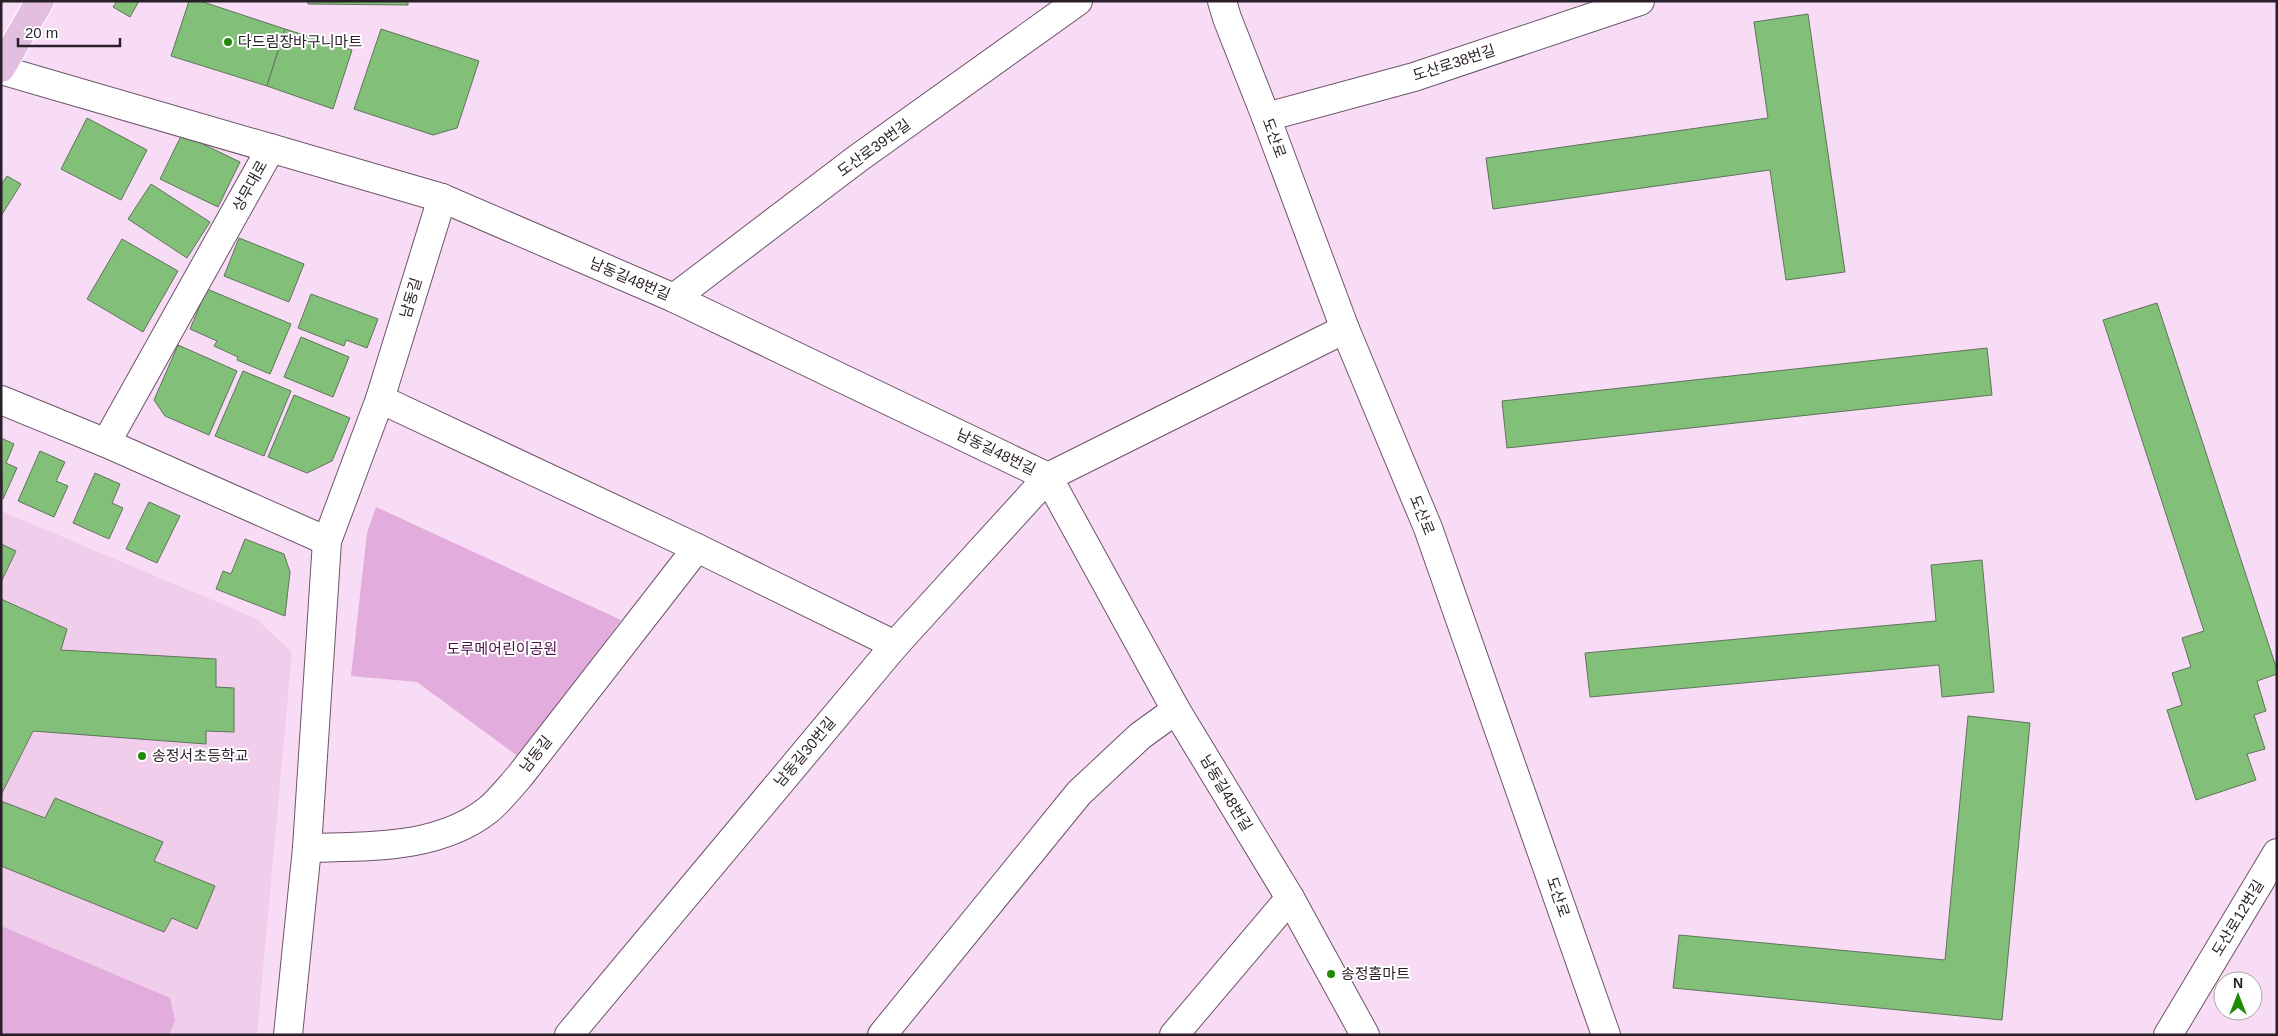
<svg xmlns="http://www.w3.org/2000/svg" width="2278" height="1036" viewBox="0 0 2278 1036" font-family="Arial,'Noto Sans KR',sans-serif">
<rect width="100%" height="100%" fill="#f8dbf4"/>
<path fill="#f0cdeb" d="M1 511 255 618 292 652 257 1035H1Z"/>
<g fill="#e2addc">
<path d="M376 507 621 620 519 757 417 682 351 676 367 533Z"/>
<path d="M1 926 170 998 175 1020 169 1035H1Z"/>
</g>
<g fill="#82bf78" stroke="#5f745b">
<path d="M117 1H139L130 17 113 7Z"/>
<path d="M189 1H200L285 29 267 86 171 56Z"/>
<path d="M308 1H408V5L308 4Z"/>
<path d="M1808 14 1845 272 1786 280 1770 170 1493 209 1486 158 1768 118 1754 22Z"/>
<path d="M285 29 352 50 333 109 267 86Z"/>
<path d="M381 29 479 61 457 128 433 135 354 109Z"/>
<path d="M87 118 147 150 121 200 61 169Z"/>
<path d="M182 134 240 162 218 207 160 179Z"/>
<path d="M7 176 21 184 1 216V185Z"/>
<path d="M151 184 210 222 187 258 128 219Z"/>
<path d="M239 238 304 264 289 302 224 276Z"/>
<path d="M122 239 178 271 143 332 87 299Z"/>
<path d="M207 289 291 324 270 374 237 360 238 357 214 346 217 341 190 329Z"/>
<path d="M311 294 378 319 367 348 346 340 344 346 298 328Z"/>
<path d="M2157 303 2277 670V674L2257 681 2266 711 2254 715 2265 749 2247 754 2256 780 2196 800 2167 710 2182 705 2172 673 2191 667 2182 638 2204 631 2103 320Z"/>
<path d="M301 337 349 357 333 397 284 377Z"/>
<path d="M178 345 237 371 209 435 165 416 154 400Z"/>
<path d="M1987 348 1992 395 1507 448 1502 401Z"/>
<path d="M243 371 291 391 264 456 215 436Z"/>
<path d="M294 395 350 418 332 461 307 473 268 457Z"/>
<path d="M1 438 14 444 6 463 17 468 3 499Z"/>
<path d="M40 451 65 462 56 481 68 486 54 517 18 501Z"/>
<path d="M95 473 120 484 112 503 123 508 109 539 73 523Z"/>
<path d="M149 502 180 516 157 563 126 549Z"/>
<path d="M245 539 284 554 290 572 285 616 216 589 223 571 231 574Z"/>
<path d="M1 544 16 551 1 582Z"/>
<path d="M1982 560 1994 692 1942 697 1939 665 1590 697 1585 653 1936 621 1931 565Z"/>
<path d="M1 599 67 629 61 650 216 659V687L234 688V732L206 731V744L33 731 1 795Z"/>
<path d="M1968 716 2030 723 2002 1020 1673 988 1679 935 1945 960Z"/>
<path d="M55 798 163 842 154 861 215 886 197 929 172 918 164 932 1 866V801L45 818Z"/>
</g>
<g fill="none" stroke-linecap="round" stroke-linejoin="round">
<g stroke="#6c5469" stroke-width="30">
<g id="minor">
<path d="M1222 1 1227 18 1266 117 1345 329 1428 528 1606 1035"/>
<path d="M1 70 442 198 674 298 1048 477 1176 710 1290 898 1365 1035"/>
<path d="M1266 117 1414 77 1640 1"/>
<path d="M674 298 857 159 1078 1"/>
<path d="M380 399 697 548 895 645"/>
<path d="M1 400 106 443 271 148"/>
<path d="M106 443 327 541"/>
<path d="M307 848C367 846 437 850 488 810 499 801 509 788 519 777L697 548"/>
<path d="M288 1035 307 848 327 541 380 399 442 198"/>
<path d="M569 1035 895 645 1048 477 1345 329"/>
<path d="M882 1035 1079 793 1140 736 1176 710"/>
<path d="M1174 1035 1290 898"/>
<path d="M2168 1035 2277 853"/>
</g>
</g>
<g stroke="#fff" stroke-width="30">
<path id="major" d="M1 68 40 1"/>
</g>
<use href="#minor" stroke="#fff" stroke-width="28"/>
<use href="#major" stroke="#e3bfdf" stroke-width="28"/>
</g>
<g fill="#208a06" stroke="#fff" stroke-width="2">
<circle cx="228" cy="42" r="5"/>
<circle cx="142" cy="756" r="5"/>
<circle cx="1331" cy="974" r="5"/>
</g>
<g text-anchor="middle" stroke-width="4" stroke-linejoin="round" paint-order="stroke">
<g font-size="15" fill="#291f28" stroke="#fff" text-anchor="start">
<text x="238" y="47">다드림장바구니마트</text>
<text x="152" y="761">송정서초등학교</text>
<text x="1341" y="979">송정홈마트</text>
</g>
<g font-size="15" fill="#291f28" stroke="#fff">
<text transform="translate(1454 63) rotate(-18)" y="5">도산로38번길</text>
<text transform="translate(1274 138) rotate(70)" y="5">도산로</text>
<text transform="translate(874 148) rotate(-36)" y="5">도산로39번길</text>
<text transform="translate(250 186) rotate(-61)" y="5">상무대로</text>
<text transform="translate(630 279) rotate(23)" y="5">남동길48번길</text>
<text transform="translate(411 298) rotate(-73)" y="5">남동길</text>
<text transform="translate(996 452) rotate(26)" y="5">남동길48번길</text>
<text transform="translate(1422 515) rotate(68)" y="5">도산로</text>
<text transform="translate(805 752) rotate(-50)" y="5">남동길30번길</text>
<text transform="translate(536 754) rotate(-52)" y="5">남동길</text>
<text transform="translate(1226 793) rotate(59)" y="5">남동길48번길</text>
<text transform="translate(1558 897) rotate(71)" y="5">도산로</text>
<text transform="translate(2238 918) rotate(-59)" y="5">도산로12번길</text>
</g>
<g font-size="15" fill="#4e104b" stroke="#fff">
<text x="502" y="654">도루메어린이공원</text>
</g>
</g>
<rect width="2278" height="1036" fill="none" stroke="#291f28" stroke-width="5"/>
<g transform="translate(2238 996)"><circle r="24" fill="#ffffff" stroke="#a9a5a9"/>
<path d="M0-4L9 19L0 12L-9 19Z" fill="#208a06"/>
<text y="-8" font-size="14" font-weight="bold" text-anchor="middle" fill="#291f28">N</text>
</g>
<path d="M18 38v8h102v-8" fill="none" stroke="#291f28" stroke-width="2.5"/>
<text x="25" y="38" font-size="15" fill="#291f28" stroke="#ffffff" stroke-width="4" paint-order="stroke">20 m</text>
</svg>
